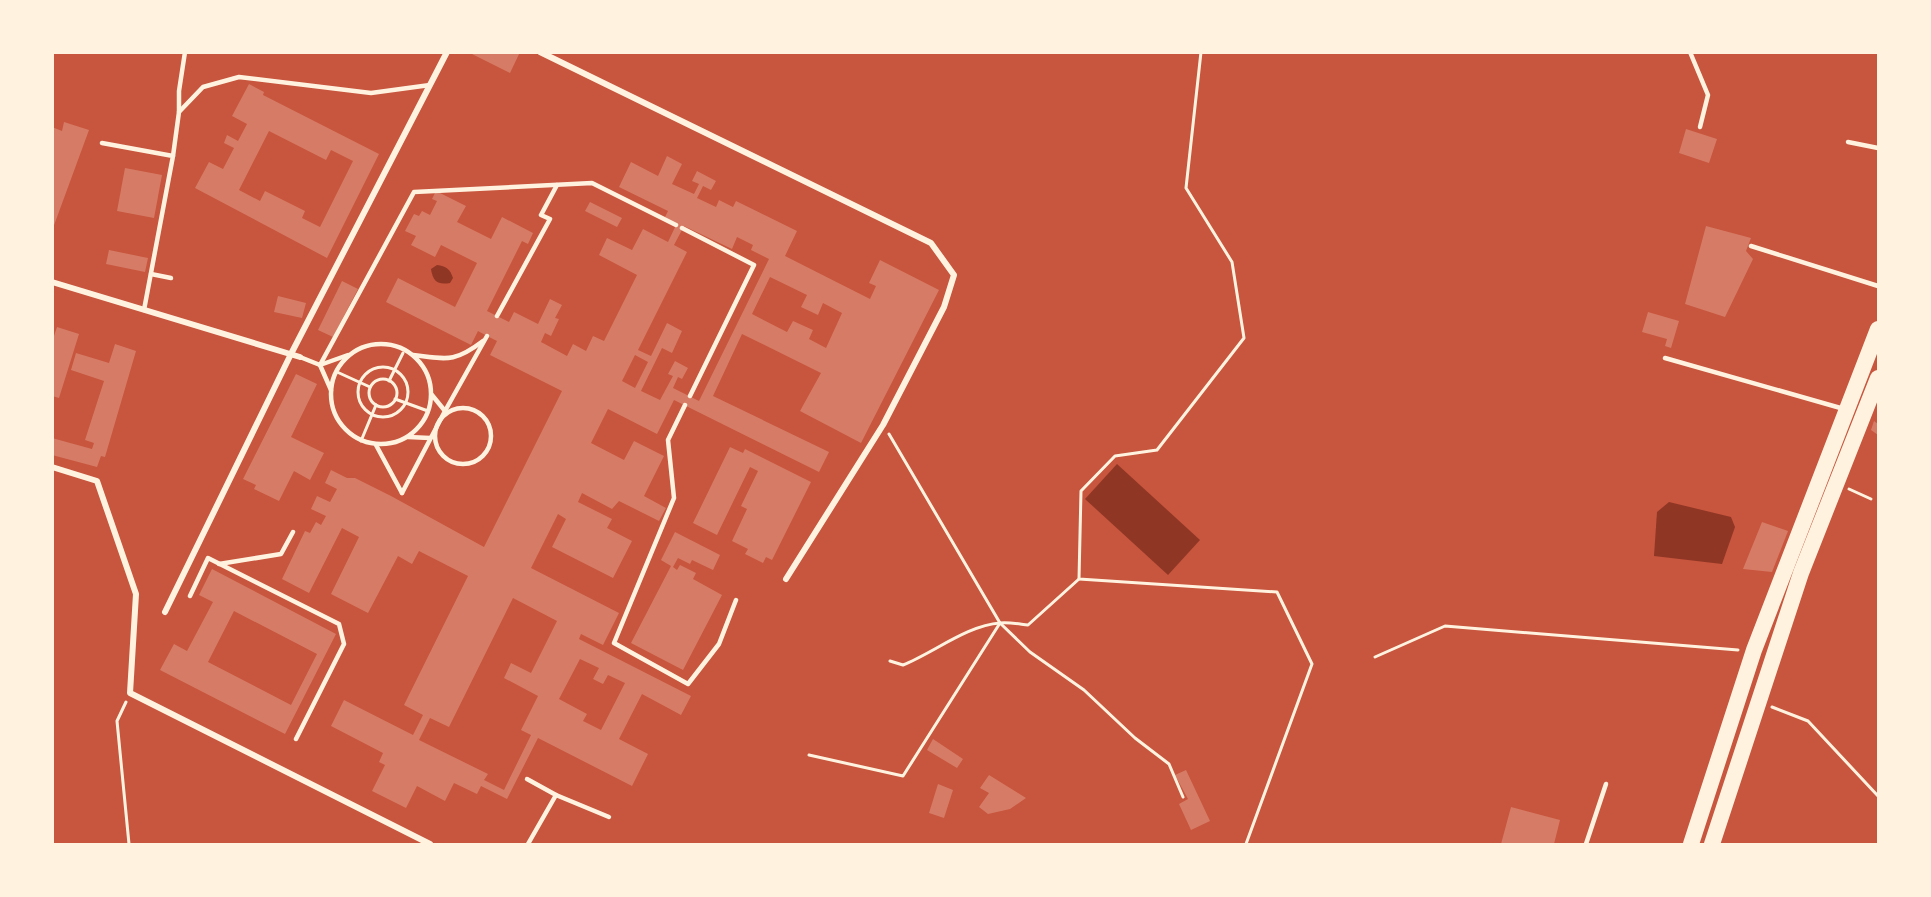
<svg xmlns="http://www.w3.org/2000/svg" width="1931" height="897" viewBox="0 0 1931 897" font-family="'DM Sans',sans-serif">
<rect width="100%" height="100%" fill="#c8553d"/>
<g fill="#8f3625">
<path d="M437 265C446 266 450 269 453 278L450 283C438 285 433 282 431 269Z"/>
<path d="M1117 464 1200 540 1168 575 1085 499Z"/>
<path d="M1669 502 1731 517 1735 527 1722 564 1654 556 1657 512Z"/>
</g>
<g fill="#d67c66" fill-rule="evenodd">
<path d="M468 52H520L510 73Z"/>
<path d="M249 84 264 92 263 95 379 154 327 258 195 188 209 162 223 169 234 148 224 143 227 135 238 141 247 124 232 116ZM269 131 326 160 331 150 353 161 320 227 302 218 305 211 265 191 260 201 239 190Z"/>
<path d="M64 122 89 130 53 228 52 127 62 131Z"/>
<path d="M1686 129 1717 139 1709 163 1679 153Z"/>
<path d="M667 156 682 164 672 184 694 194 699 184 692 181 697 171 716 181 711 190 703 186 697 198 716 207 719 200 733 207 736 201 797 231 785 256 870 299 876 286 869 283 880 260 939 290 861 443 800 411 821 373 742 334 713 396 829 452 819 472 674 400 657 434 608 409 591 443 624 460 634 441 664 456 644 496 666 508 659 521 619 501 612 509 582 493 578 502 612 519 607 528 632 541 613 578 552 547 566 519 558 514 531 568 619 613 603 645 581 634 579 639 691 696 681 715 642 694 619 739 648 754 632 786 538 738 507 799 481 786 477 794 454 783 445 801 417 786 406 808 372 791 385 765 379 762 383 753 331 726 344 700 413 735 423 715 404 705 468 576 419 551 412 564 398 556 368 613 331 594 359 537 342 528 309 593 282 579 305 531 310 533 316 522 321 525 326 516 311 509 317 496 330 502 337 489 325 483 331 470 347 478H355L391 496 484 547 562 391 490 355 497 341 487 336 478 331 471 345 386 302 398 278 455 307 477 263 441 245 435 257 411 245 416 236 405 231 414 214 419 216 422 211 430 215 437 201 432 199 436 191 466 206 457 222 491 239 502 217 533 233 528 244 522 241 487 311 509 322 514 312 538 324 550 299 562 305 555 318 559 319 551 336 545 333 541 342 567 356 573 344 586 351 593 336 604 341 637 275 599 255 607 238 632 250 643 229 668 242 677 223 665 217 668 211 619 187 631 162 658 176ZM684 226 732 249 737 237 753 245 751 250 769 259 699 401 673 388 678 377 682 379 688 368 675 361 668 374 673 376 660 400 641 391 662 348 672 353 682 331 667 323 651 356 638 350 687 252 674 245ZM770 277 807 295 801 307 818 315 823 303 842 313 826 348 809 339 813 330 793 321 787 332 752 314ZM635 355 648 362 635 388 622 381ZM513 598 557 621 531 673 511 663 504 678 538 696 521 730 531 735 504 790 484 780 488 774 419 740 430 718 449 727ZM580 659 599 668 593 679 603 684 608 675 625 683 601 730 583 721 587 714 559 699Z"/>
<path d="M125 168 162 175 154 218 117 211Z"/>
<path d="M590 202 622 218 617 227 585 211Z"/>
<path d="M1706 226 1751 238 1746 251 1753 259 1725 317 1685 304Z"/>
<path d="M109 250 148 258 145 272 106 264Z"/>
<path d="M342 281 358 289 333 337 318 330Z"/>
<path d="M278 296 306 303 302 318 274 312Z"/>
<path d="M1648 312 1679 321 1671 348 1665 346 1667 339 1642 332Z"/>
<path d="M57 327 79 334 59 398 52 396V342Z"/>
<path d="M115 344 136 351 105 457 101 456 97 467 52 455V438L92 449 94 443 85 440 104 381 71 370 76 353 109 363Z"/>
<path d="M296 374 317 384 291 437 324 453 310 480 294 471 279 501 254 489 256 485 243 479Z"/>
<path d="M1874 421 1878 424V435L1871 430Z"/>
<path d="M730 447 743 453 745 449 811 482 772 560 766 557 763 563 745 554 748 549 732 541 747 509 741 506 758 471 750 467 717 535 693 523Z"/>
<path d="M1762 522 1788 531 1772 572 1743 569Z"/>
<path d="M675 532 720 555 713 570 692 560 690 564 678 558 673 567 677 570 680 565 696 573 693 579 722 595 683 670 631 643 671 566 661 560Z"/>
<path d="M212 569 336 634 285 734 160 670 174 644 187 651 213 602 199 595ZM234 611 317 654 291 705 208 662Z"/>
<path d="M933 739 963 759 957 768 927 750Z"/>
<path d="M1186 770 1210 821 1191 830 1179 804 1188 799 1175 775Z"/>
<path d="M989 775 1026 798 1010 809 988 814 979 807 989 793 980 788Z"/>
<path d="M938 784 953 790 944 818 929 813Z"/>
<path d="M1511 807 1560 820 1554 844H1501Z"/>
</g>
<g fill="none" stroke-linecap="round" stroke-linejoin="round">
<g stroke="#fff3e0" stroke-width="3">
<path d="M1201 52 1186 188 1232 262 1244 338 1157 450 1115 456 1081 491 1079 579 1277 592 1312 664 1246 844"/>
<circle cx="383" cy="392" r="25"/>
<path d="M337 372 370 387"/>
<circle cx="383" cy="393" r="14"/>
<path d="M389 381 403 353"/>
<path d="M395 399 428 411"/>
<path d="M361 441 376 405"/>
<path d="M1849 489 1871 499"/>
<path d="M1000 623 1030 652 1084 690 1135 738 1169 764 1183 797"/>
<path d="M1375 657 1445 626 1738 650"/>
<path d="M890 661 903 665C933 653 968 625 1000 623 1009 622 1019 624 1028 625L1079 579"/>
<path d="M126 702 117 721 129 844"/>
<path d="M1772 707 1808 721 1878 796"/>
<path d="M809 755 903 776 1000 623 889 434"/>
</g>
<g stroke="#fff3e0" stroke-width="4.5">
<path d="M1690 52 1708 95 1700 127"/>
<path d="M179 112V91L185 52"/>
<path d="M1848 142 1878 148"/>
<path d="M102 143 173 156 144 310"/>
<path d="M173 156 179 112 203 87 239 77 371 93 430 85"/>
<path d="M682 228 754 265 690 396"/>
<path d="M1751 246 1878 286"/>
<path d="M151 274 171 278"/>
<path d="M497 316 550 219 541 215 557 185"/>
<circle cx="381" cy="394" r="50"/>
<path d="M413 355C447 359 454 363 483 341"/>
<path d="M300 357 320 365 348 355"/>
<path d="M1665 358 1844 409"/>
<path d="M320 365 414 192 592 183 676 225"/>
<path d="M320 365 331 390"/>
<path d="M432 395 445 411"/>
<path d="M685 405 668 440 674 498 614 643 688 684 719 644 736 600"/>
<circle cx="463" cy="436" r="28"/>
<path d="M408 437 430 438"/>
<path d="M376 445 402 493"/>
<path d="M402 493 445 411 487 336"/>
<path d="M219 564 281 554 293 532"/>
<path d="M190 596 208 558 339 624 344 644 296 739"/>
<path d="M527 779 556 795 609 817"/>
<path d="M528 844 556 795"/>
<path d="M1586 844 1606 784"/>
</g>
<g stroke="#fff3e0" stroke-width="6">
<path d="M540 52 931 243 954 275 944 307 883 425 786 579"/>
<path d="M52 282 300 357"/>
<path d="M52 467 97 481 136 594 130 693 430 844"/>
<path d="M165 612 291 354 447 52"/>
</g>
<g stroke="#fff3e0" stroke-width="16">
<path d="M1691 844 1754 650 1878 329"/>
<path d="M1712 844 1801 573 1878 378"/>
</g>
</g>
<rect width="1931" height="897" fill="none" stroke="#fff3e0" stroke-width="108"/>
</svg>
